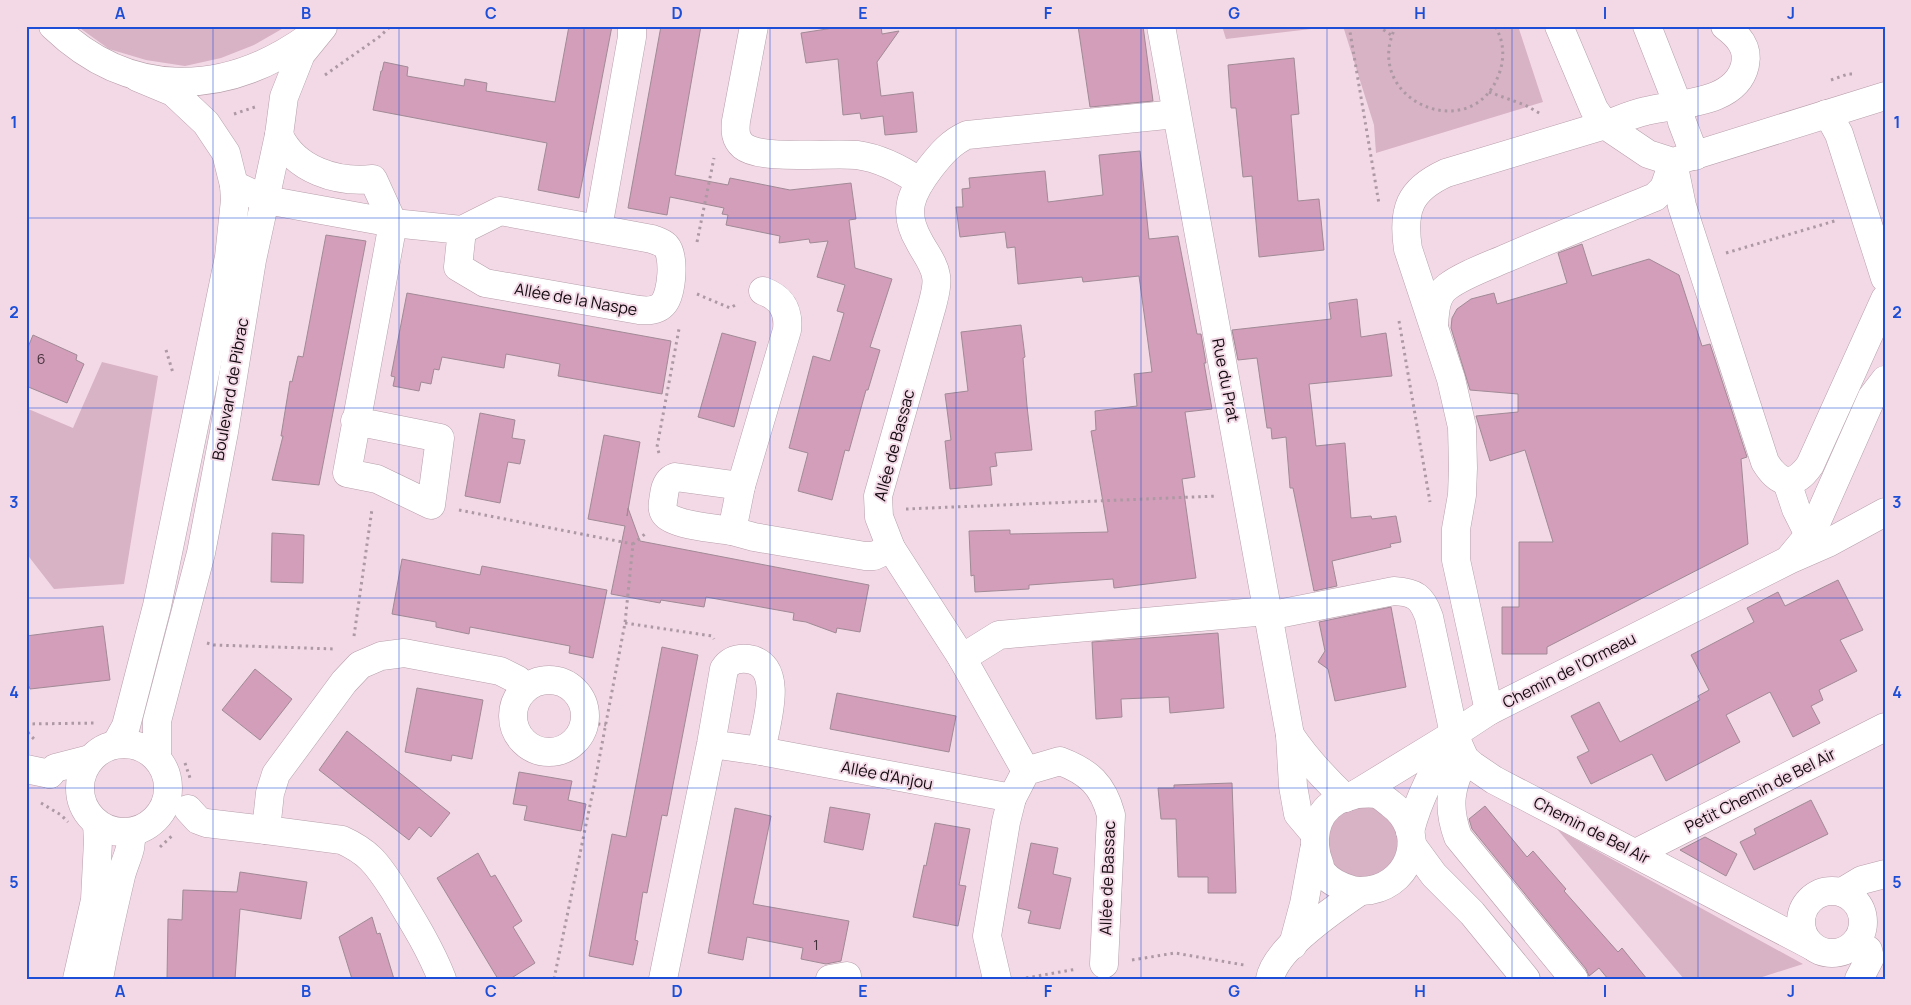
<svg xmlns="http://www.w3.org/2000/svg" width="1911" height="1005" viewBox="0 0 1911 1005" font-family="Manrope,sans-serif">
<rect width="100%" height="100%" fill="#f3d9e6"/>
<g fill="#d8b2c5">
<path d="M77 26H287L254 45 221 58 185 66 146 60 109 49Z"/>
<path d="M1222 26H1337L1226 39Z"/>
<path d="M1343 26H1518L1543 102 1376 153 1374 125Z"/>
<path d="M102 362 158 376 124 584 54 589 26 553V408L73 428Z"/>
<path d="M1365 804 1380 809 1392 820 1398 834V849L1391 864 1380 874 1365 879 1349 877 1336 869 1327 856V826L1336 813Z"/>
<path d="M1557 829 1803 964 1756 979H1684Z"/>
</g>
<g fill="#d29eb9" stroke="#a18a96">
<path d="M569 26H612L579 198 538 190 547 143 373 110 381 71H382L384 62 408 67 407 76 464 86 465 79 487 83 486 91 555 102Z"/>
<path d="M661 26H701L675 175 728 185 730 178 790 190 851 183 856 219 849 220 855 268 892 279 870 347 880 350 868 390H866L849 451 845 450 832 500 798 491 808 453 789 448 813 356 830 361 844 313 837 311 845 285 817 277 828 241 810 243 809 239 779 243 780 236 726 225 728 215 722 214 724 208 670 197 667 215 628 208Z"/>
<path d="M846 26H881L882 34 899 31 877 62 881 96 913 92 917 132 885 135 883 116 861 119 860 113 843 115 838 59 806 63 801 33Z"/>
<path d="M1078 26H1143L1153 101 1090 107Z"/>
<path d="M1294 58 1299 114 1291 115 1298 201 1319 199 1324 250 1259 257 1252 176 1243 177 1236 108H1231L1228 65Z"/>
<path d="M1140 151 1149 239 1178 236 1197 334H1201L1206 363H1204L1212 409 1185 412 1195 477 1182 479 1196 578 1114 588 1113 579 1029 585V589L975 592 974 575 971 576 969 531 1010 530V534L1108 532 1091 431 1096 430 1095 411 1137 406 1134 374 1152 372 1139 276 1083 282 1082 277 1018 284 1015 247 1007 248 1005 232 960 237 956 207H963L962 189 970 188 969 178 1045 171 1048 202 1103 195 1099 155Z"/>
<path d="M326 235 366 241 319 485 272 480 283 436H281L290 381 292 382 298 356 303 357Z"/>
<path d="M1582 244 1592 276 1649 259 1679 275 1702 346 1710 344 1747 457 1741 459 1748 544 1547 647V654H1502V607H1519V542H1553L1525 450 1490 461 1476 416 1518 412V394L1470 390 1451 328 1452 318 1457 309 1471 299 1494 293 1497 304 1567 283 1558 253Z"/>
<path d="M407 293 671 341 662 394 558 376 560 364 506 354 504 368 442 357 439 370 434 369 431 384 421 382 419 391 393 386 395 377 391 376Z"/>
<path d="M1357 299 1361 337 1386 333 1392 376 1309 384 1316 446 1345 443 1351 518 1371 516 1372 519 1396 516 1401 542 1390 544 1391 547 1332 561 1337 586 1314 591 1293 488H1290L1286 437 1272 439 1271 428H1267L1257 358 1238 360 1232 330 1331 319 1329 303Z"/>
<path d="M1021 325 1025 357 1023 358 1027 406 1032 450 995 453 997 466 990 467 992 485 950 489 945 441 951 440 945 394 968 391 961 332Z"/>
<path d="M722 333 756 342 734 427 698 417Z"/>
<path d="M33 335 77 355 76 360 84 364 67 403 26 386V352Z"/>
<path d="M480 413 515 420 512 438 525 440 520 464 508 462 500 503 465 496Z"/>
<path d="M604 435 640 442 627 516 628 508 640 541 869 585 860 632 837 628 836 633 806 622 793 620 794 613 706 597 704 607 661 600 660 603 611 594 625 526 588 519Z"/>
<path d="M272 533 304 535 303 583 271 582Z"/>
<path d="M402 559 480 575 482 566 607 590 593 658 569 653 570 646 470 627 469 634 436 627V622L392 614Z"/>
<path d="M1838 580 1863 630 1840 640 1857 671 1819 690 1823 700 1811 706 1820 723 1793 737 1770 692 1726 715 1740 742 1666 781 1652 754 1591 784 1577 757 1589 751 1571 716 1599 702 1620 742 1700 700 1698 696 1709 690 1691 655 1754 622 1747 608 1778 592 1785 606Z"/>
<path d="M1391 607 1406 687 1335 701 1328 669 1318 662 1325 651 1319 622Z"/>
<path d="M103 626 110 680 30 689 29 686H26V636Z"/>
<path d="M1218 633 1224 708 1170 713 1169 697 1121 699 1122 717 1096 719 1092 642Z"/>
<path d="M662 647 698 655 667 816 662 815 647 893 643 892 635 940 638 941 633 965 589 956 612 834 626 837Z"/>
<path d="M255 669 292 699 260 740 222 710Z"/>
<path d="M417 688 483 700 472 759 452 755 451 761 405 752Z"/>
<path d="M837 693 956 716 949 752 830 729Z"/>
<path d="M347 731 450 813 431 837 419 827 409 840 319 770Z"/>
<path d="M519 772 572 781 568 800 586 804 581 831 524 820 527 806 513 804Z"/>
<path d="M1232 783 1236 893H1208V877H1178L1176 819H1161L1158 788H1174V785Z"/>
<path d="M1811 800 1828 834 1754 870 1740 842 1756 834 1754 829Z"/>
<path d="M1485 806 1527 857 1533 851 1566 889 1564 891 1618 952 1622 948 1647 979H1608L1599 968 1589 976 1586 969 1472 829 1469 819Z"/>
<path d="M830 807 870 814 863 850 824 842Z"/>
<path d="M735 808 771 816 753 904 849 921 841 961 826 964 801 959 803 948 747 937 743 960 708 953Z"/>
<path d="M935 823 970 829 959 885 966 886 958 926 913 917 924 865 926 866Z"/>
<path d="M1705 837 1737 854 1726 876 1680 850Z"/>
<path d="M1031 843 1058 848 1053 874 1071 878 1060 929 1028 923 1031 911 1018 908Z"/>
<path d="M478 853 491 877 495 875 522 921 513 927 535 963 510 979H498L437 878Z"/>
<path d="M240 872 307 882 301 919 240 909 235 979H167L168 919 182 920 183 890 237 892Z"/>
<path d="M372 917 377 934 380 933 394 979H352L339 937Z"/>
</g>
<g fill="none" stroke-linecap="round" stroke-linejoin="round">
<g stroke="#b79fab" stroke-width="29">
<g id="minor">
<path d="M53 26C130 100 225 97 309 37"/>
<path d="M754 26 736 121C735 131 735 139 743 146 761 161 831 152 857 155 879 158 901 169 920 182"/>
<path d="M1161 26 1290 735 1293 786 1298 814 1314 833"/>
<path d="M1559 26 1594 109 1605 125C1619 120 1632 114 1646 111 1677 103 1736 105 1745 65 1749 47 1738 36 1725 26"/>
<path d="M1647 26 1678 105 1682 122 1695 156"/>
<path d="M1826 114 1833 123 1839 134 1885 278"/>
<path d="M279 135C295 170 337 183 373 179L393 223 347 473 377 479 431 505 440 438 355 421"/>
<path d="M1673 162 1682 206 1765 462C1779 485 1794 488 1810 465L1885 299"/>
<path d="M234 185 266 200 393 223 462 230 500 211 652 239C657 241 662 242 666 246 675 256 672 292 664 303 658 311 648 311 639 310L485 283 458 267 462 230"/>
<path d="M598 228 632 37V26"/>
<path d="M763 291C782 298 789 311 787 330L741 486 732 531 754 537 865 556H874L891 548"/>
<path d="M1434 326C1435 312 1435 296 1447 287 1462 275 1491 265 1509 257 1557 236 1606 217 1655 197L1664 188 1673 162"/>
<path d="M1787 482 1796 509 1809 535 1820 541"/>
<path d="M732 531C719 529 672 525 665 514 661 509 663 502 664 495 665 487 667 480 675 477L741 486"/>
<path d="M1790 558 1809 535 1817 521 1872 397 1885 380"/>
<path d="M1268 616 1394 591C1415 592 1422 597 1429 617L1454 734 1460 748 1465 759 1472 765 1494 780 1812 946"/>
<path d="M962 658 999 635 1267 611"/>
<circle cx="549" cy="716" r="36"/>
<path d="M1489 711 1456 560V529L1462 495 1463 468 1462 427 1451 379 1408 249C1402 210 1409 190 1446 173L1605 125 1648 154 1673 162 1885 96"/>
<path d="M1290 735C1306 759 1324 778 1345 798"/>
<path d="M116 744 126 726 157 606 229 257 235 200 234 185 226 153 206 123 173 92 137 77"/>
<circle cx="124" cy="788" r="44"/>
<path d="M761 751 1012 798"/>
<path d="M157 758V721L201 553 224 432 252 260 279 135 284 97 301 54 323 27"/>
<path d="M1465 759C1450 786 1447 807 1458 837L1574 979"/>
<path d="M26 769 50 774"/>
<path d="M1026 771 962 658 891 548 879 517 878 496 932 306C934 297 938 286 936 276 934 263 925 253 919 241 902 212 911 193 930 168 941 154 951 142 967 135L1176 114"/>
<path d="M50 774 55 768 90 759"/>
<path d="M1356 794 1454 734 1489 711 1789 560 1828 543 1885 512"/>
<path d="M1356 794C1362 794 1369 793 1375 794 1381 795 1387 801 1391 804 1427 830 1413 882 1371 890 1363 891 1359 892 1352 890 1342 887 1330 882 1323 873 1321 871 1320 866 1319 863 1311 842 1314 815 1335 802 1341 798 1350 797 1356 794Z"/>
<path d="M188 809 198 820 206 823 266 830"/>
<path d="M1410 831C1419 796 1436 766 1454 736"/>
<path d="M1412 845 1434 875 1472 913 1526 979"/>
<path d="M1636 853 1885 727"/>
<circle cx="1832" cy="922" r="31"/>
<path d="M1842 892 1862 880 1885 874"/>
<path d="M1293 945 1304 904 1314 850"/>
<path d="M77 979 95 900 98 841 97 824"/>
<path d="M99 979C105 944 113 910 121 876 125 860 133 849 131 832"/>
<path d="M442 979C430 948 411 918 394 890 387 879 380 868 371 859 362 850 353 845 342 840L266 830 270 793 276 774 344 682 360 665 381 656 404 653 500 671 518 680 525 689"/>
<path d="M663 979 711 744 724 669C730 660 738 658 748 659 787 664 765 727 761 751L711 744"/>
<path d="M830 979 847 976"/>
<path d="M997 979 987 936 1006 822 1012 798 1026 771 1060 761C1089 772 1103 785 1111 815L1104 964"/>
<path d="M1270 979C1275 949 1334 909 1359 892"/>
<path d="M1859 979 1870 958 1868 950"/>
</g>
</g>
<g stroke="#ad99a3" stroke-width="3" stroke-dasharray="2.5 4" stroke-linecap="butt">
<path d="M1349 26 1379 204"/>
<path d="M1378 26 1391 35"/>
<path d="M1396 26C1359 100 1472 148 1499 74 1505 58 1504 41 1495 26"/>
<path d="M325 75 379 37 391 26"/>
<path d="M1831 80 1848 74H1853"/>
<path d="M1489 92 1525 105 1541 114"/>
<path d="M234 114 255 107"/>
<path d="M697 242 714 158"/>
<path d="M1726 253 1838 220"/>
<path d="M697 294 730 308 737 304"/>
<path d="M1399 321 1430 502"/>
<path d="M166 350 173 373"/>
<path d="M659 453 657 447 679 329"/>
<path d="M906 509 1217 496"/>
<path d="M459 510 633 544"/>
<path d="M625 623 712 636 714 639"/>
<path d="M354 636 372 509"/>
<path d="M207 643 214 645 336 649"/>
<path d="M585 722 606 725"/>
<path d="M26 724 96 723"/>
<path d="M26 726 29 734 35 740"/>
<path d="M185 763 191 781"/>
<path d="M41 803 61 815 68 822"/>
<path d="M160 847 174 834"/>
<path d="M1132 960 1175 953 1244 965"/>
<path d="M1026 978 1077 969"/>
<path d="M554 979 594 786 625 623 633 544 645 534"/>
</g>
<use href="#minor" stroke="#fff" stroke-width="28"/>
</g>
<path fill="none" stroke="#1d4ed8" stroke-width="1" stroke-opacity="0.55" d="M213 26V979M399 26V979M584 26V979M770 26V979M956 26V979M1141 26V979M1327 26V979M1512 26V979M1698 26V979M26 218H1885M26 408H1885M26 598H1885M26 788H1885"/>
<g text-anchor="middle" stroke-width="4" stroke-linejoin="round" paint-order="stroke">
<g font-size="14" fill="#432f3a">
<text x="41" y="364">6</text>
<text x="816" y="950">1</text>
</g>
<g font-size="16" fill="#130a0f" stroke="#f3d9e6">
<text transform="translate(576 299) rotate(10)" y="6">Allée de la Naspe</text>
<text transform="translate(1226 380) rotate(79)" y="6">Rue du Prat</text>
<text transform="translate(230 389) rotate(-80)" y="6">Boulevard de Pibrac</text>
<text transform="translate(894 445) rotate(-75)" y="6">Allée de Bassac</text>
<text transform="translate(1569 670) rotate(-27)" y="6">Chemin de l'Ormeau</text>
<text transform="translate(887 775) rotate(11)" y="6">Allée d'Anjou</text>
<text transform="translate(1760 790) rotate(-27)" y="6">Petit Chemin de Bel Air</text>
<text transform="translate(1592 830) rotate(27)" y="6">Chemin de Bel Air</text>
<text transform="translate(1107 878) rotate(-88)" y="6">Allée de Bassac</text>
</g>
</g>
<rect width="1911" height="1005" fill="none" stroke="#f3d9e6" stroke-width="55"/>
<rect x="28" y="28" width="1856" height="950" fill="none" stroke="#1d4ed8" stroke-width="2"/>
<g font-size="16" text-anchor="middle" font-weight="bold" fill="#1d4ed8">
<text x="120" y="19">A</text>
<text x="306" y="19">B</text>
<text x="491" y="19">C</text>
<text x="677" y="19">D</text>
<text x="863" y="19">E</text>
<text x="1048" y="19">F</text>
<text x="1234" y="19">G</text>
<text x="1420" y="19">H</text>
<text x="1605" y="19">I</text>
<text x="1791" y="19">J</text>
<text x="14" y="128">1</text>
<text x="1897" y="128">1</text>
<text x="14" y="318">2</text>
<text x="1897" y="318">2</text>
<text x="14" y="508">3</text>
<text x="1897" y="508">3</text>
<text x="14" y="698">4</text>
<text x="1897" y="698">4</text>
<text x="14" y="888">5</text>
<text x="1897" y="888">5</text>
<text x="120" y="997">A</text>
<text x="306" y="997">B</text>
<text x="491" y="997">C</text>
<text x="677" y="997">D</text>
<text x="863" y="997">E</text>
<text x="1048" y="997">F</text>
<text x="1234" y="997">G</text>
<text x="1420" y="997">H</text>
<text x="1605" y="997">I</text>
<text x="1791" y="997">J</text>
</g>
</svg>
